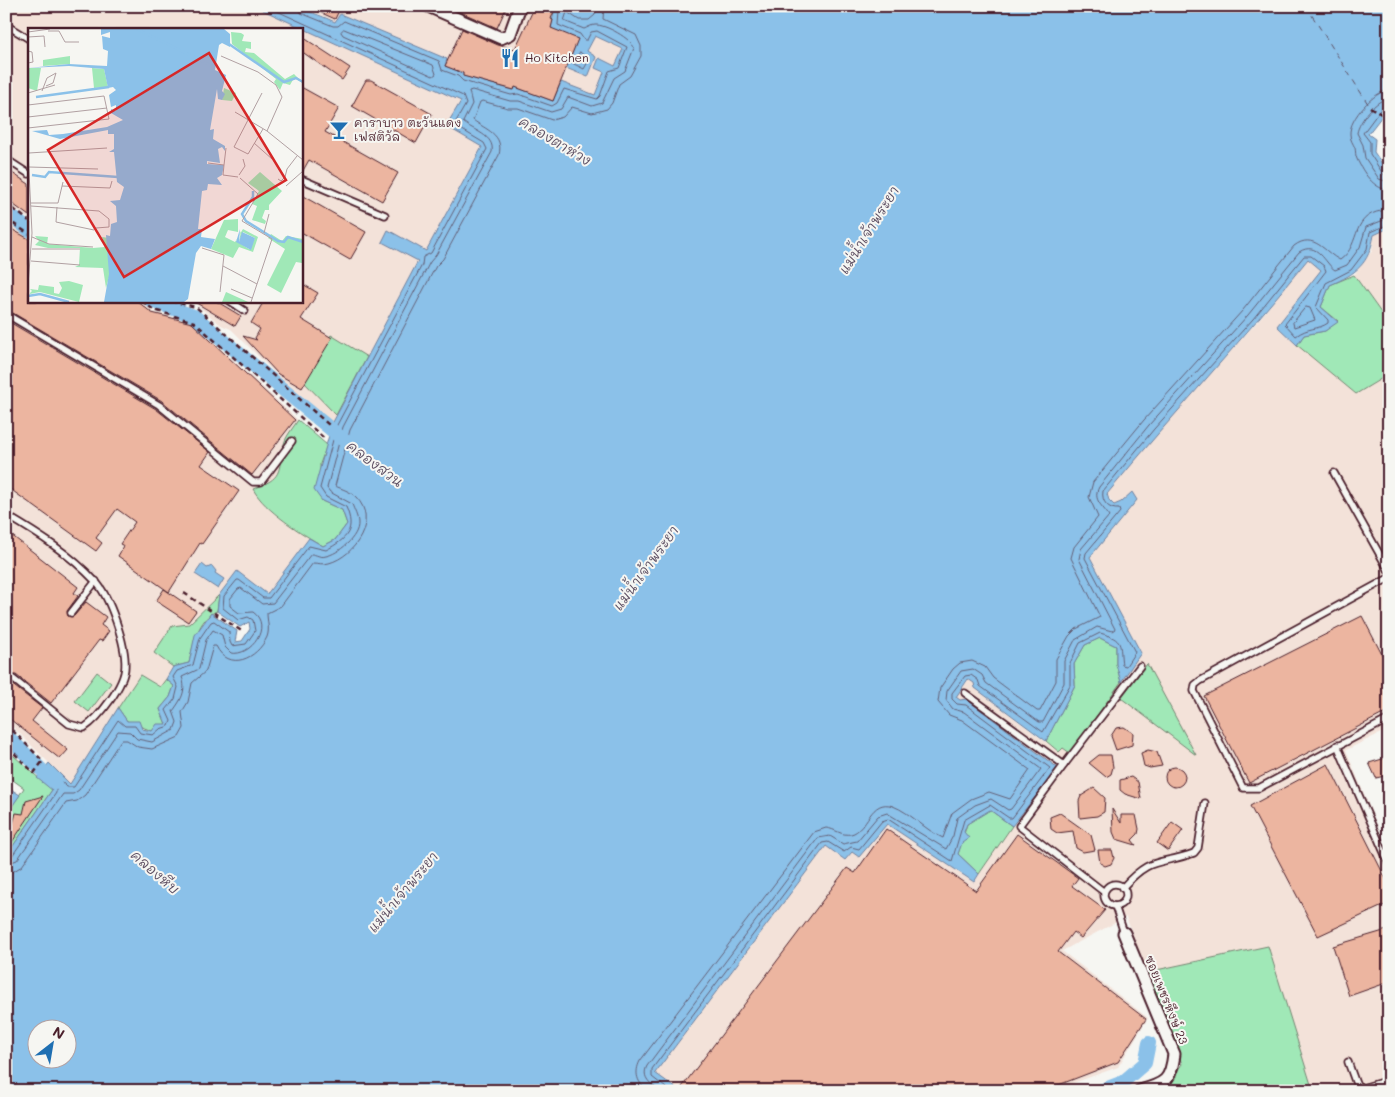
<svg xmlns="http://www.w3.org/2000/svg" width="1395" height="1097" viewBox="0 0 1395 1097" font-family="Mali,'Playpen Sans Thai',sans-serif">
<rect width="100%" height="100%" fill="#f6f6f2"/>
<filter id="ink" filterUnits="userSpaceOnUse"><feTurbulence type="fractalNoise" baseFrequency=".02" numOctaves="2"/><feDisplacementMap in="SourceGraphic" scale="10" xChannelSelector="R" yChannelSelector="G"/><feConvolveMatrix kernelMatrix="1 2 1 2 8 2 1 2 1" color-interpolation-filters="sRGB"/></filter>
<g filter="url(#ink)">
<g fill="#f3e2d9">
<path d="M6 6H254L461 101 482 147 426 251 388 231 383 242 419 261 332 424 278 376 231 329 221 325 197 305 180 301H301V29H29V219L6 202Z"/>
<path d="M291 6H546L554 11 551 18 553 20 551 28 578 39 566 68 588 76 596 57 586 52 595 36 623 49 615 66 600 58 604 72 595 95 553 101 515 87 514 90 463 76V73L445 66 447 59 340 14 336 22 308 9Z"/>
<path d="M6 220 29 236V301H140L153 312 193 323 312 433 327 445 280 513 309 538 267 594 237 572 219 595 189 624 154 653 173 667 161 687 140 675 70 784 6 720Z"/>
<path d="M1385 230 1389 237V324L1354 275 1372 251 1374 235Z"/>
<path d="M1308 259 1322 270 1277 326 1356 394 1389 374V729L1346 750 1389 855V1091H1313L1268 947 1147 972 1126 917 1062 951 1148 1018 1118 1067 1051 1091H674L675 1089 655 1073 826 846 845 860 852 852 859 856 886 823 974 882 1012 826 1058 768 966 699 960 700 956 697 969 679 974 683 975 688 1059 752 1063 748 1070 752 1141 653 1090 557 1137 500 1132 492 1121 502 1114 505 1107 494 1158 432 1257 322Z"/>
</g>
<g fill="#a0e8b7" stroke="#758471">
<path d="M1354 275 1389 324V374L1356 394 1297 345 1304 335 1325 331 1338 321 1321 307 1330 285Z"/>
<path d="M331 335 367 357 336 415 302 380Z"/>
<path d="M298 420 327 445 320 464 322 501 342 510 347 524 335 540 323 546C301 533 265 511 253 489 284 477 277 474 284 444 286 436 293 428 298 420Z"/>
<path d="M219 595 217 611C198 618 193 645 189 663L173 667 154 653 172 626 189 624Z"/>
<path d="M1100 638 1116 646V664L1121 682 1070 753 1063 748 1059 752 1046 741 1075 685 1074 664 1085 645Z"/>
<path d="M1147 664 1196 755 1121 698Z"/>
<path d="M97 672 111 683 89 712 75 701Z"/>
<path d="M140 675 160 687 166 679 174 686 170 697 160 709 166 724 152 731 127 721 118 708Z"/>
<path d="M13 755 52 790 6 856V815L24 788 6 775V768Z"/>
<path d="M990 810 1012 826 979 874 958 854 967 824Z"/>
<path d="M1268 946 1313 1091H1163L1182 1064 1147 972Z"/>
</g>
<g fill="#8bc1e9" stroke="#71809d" fill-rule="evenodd">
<path d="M254 6C290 6 302 7 335 22L340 14 447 59 445 66 463 73 464 76 513 90 515 87 553 101 561 82 595 95 604 72 595 68 599 58 615 66 623 49 595 36 587 51 596 57 588 77 566 68 551 28 554 11 546 6H575L584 10 586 6H1389V107L1368 134 1375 139 1374 152 1389 174V228L1374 235C1369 264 1356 274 1330 285L1321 307 1338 322 1325 331 1304 335 1297 345 1277 326 1321 270 1308 259C1243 340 1173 414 1107 494L1109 500 1114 505 1121 502 1132 492 1137 500 1090 557 1141 653 1121 682 1116 664V646L1100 638 1085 645 1074 664 1075 685 1046 741 975 688 974 683 968 679 956 697 960 700 966 699 1058 768 1012 826 990 810 967 824 964 832 969 838 962 843 958 854 979 874 974 882 887 824 859 857 852 852 845 860 826 846 655 1073 676 1088 674 1091H6V856L52 790 37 778 49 763 70 784 118 708 127 721H139L142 729 152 731 157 724H166L160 709 170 697 174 686 166 679 173 667 189 663 195 635 211 613 237 631 235 642 242 641 250 629 249 622 240 627 217 611 219 595 237 571 267 594 309 538 323 546 335 540 347 524 342 510 322 501 314 490 332 424 418 261 382 242 388 230 426 251 482 147 446 126 461 101ZM38 1030H68V1060H38Z"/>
<path d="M202 564 207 568 212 566 216 571 215 573 224 579 218 589 195 574Z"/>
<path d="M6 726 39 759 31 767 6 743Z"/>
<path d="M6 786 20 795 6 815Z"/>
</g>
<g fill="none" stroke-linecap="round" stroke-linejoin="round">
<g stroke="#646077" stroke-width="1">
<path d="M298 6 301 13 333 26H338L344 21 439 61 442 70 458 76 463 81 511 95 518 94 552 106 557 103 564 89 597 99 600 96 609 71 619 68 627 47 597 31 591 32 587 40H584L580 34 558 25 559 11 555 6"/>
<path d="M344 29 433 65 436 74 433 76 343 35 341 32Z"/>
<path d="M580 52 589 60 584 69 574 64Z"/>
<path d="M1389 90C1374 91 1349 119 1350 134 1350 140 1353 143 1355 148 1356 152 1355 155 1357 159 1363 172 1373 189 1389 190"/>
<path d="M1389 98C1376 99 1359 121 1357 133L1363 145 1365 158 1379 179 1389 182"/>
<path d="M1389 104 1383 106 1363 133 1370 142V154L1383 174 1389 176"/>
<path d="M1306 307 1310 308 1315 320 1294 327 1293 323Z"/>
<path d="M6 858 12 856 56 793V786L45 778 48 772H51L67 787H74L118 720 125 726H135L140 733 153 735 160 729 169 726 171 721 166 710 175 699 178 687 173 677 177 671 193 665 200 638 211 622 214 621 229 632 230 642 232 646 246 644 255 631 253 620 248 617 238 620 223 608 224 596 237 580H239L263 598H269L309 546 326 550C347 539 356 530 346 507L326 497 320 488 337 425 422 265 423 257 431 253 487 149 484 143 454 125 466 104 463 96 266 6"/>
<path d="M6 864 17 860 63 794H73L79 790 118 731 130 732 137 739 152 742 174 730 177 722 173 711C181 700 187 691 182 677L199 669 206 640 213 630 222 635 225 647 231 653C251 657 273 626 253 612L239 613 230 606V599L238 589 241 588 262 604 273 603 311 554C316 554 320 558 326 556 338 554 359 537 358 523 358 517 354 510 352 504L330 492 327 488 343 427 430 262 436 255 492 152C495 135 473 131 463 122L472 104 469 91 472 90 510 101H519L551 112 561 109 568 97 592 106 602 103 614 78 625 71 634 48C632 39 605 24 595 25 591 25 587 28 584 29L564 21 567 12 579 20H589L595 15 597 6"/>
<path d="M6 872 14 871 22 866 66 803 77 801 85 795 121 740H127L138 747 152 749 179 737 184 728 182 712 188 702 192 683 206 671 213 646H216C229 672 257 659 267 637 270 629 267 621 267 613L281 606 313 563C318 563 323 565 329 563 355 556 379 520 356 497 350 491 342 489 335 486L350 430 436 266 443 259 499 155C504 134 486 130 473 120L480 102 482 101 508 108H518L552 120 563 117 572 107 592 113 607 109 612 103 619 84 630 76 641 56V46L636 35 603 19 604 6"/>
<path d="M648 1091C637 1083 634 1073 640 1061L814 832 826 828C836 829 841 836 851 834 868 830 870 798 893 806 911 813 925 830 943 838L952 813 971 799 989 792 1010 799 1030 770 962 720 949 715 938 702 940 688 953 669 960 663 972 661 985 667 993 678 1037 711H1040L1056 681V659L1069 636 1076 629 1100 617 1071 558 1074 547 1098 517 1089 497 1093 482 1144 420 1243 310 1294 246C1314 231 1325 253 1340 260 1363 244 1348 212 1389 210"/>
<path d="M660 1091C651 1084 641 1078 647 1066L818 838 830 836 843 844 857 841 878 816 887 813 946 849 953 836 957 818 975 805 991 799 1008 810 1011 809 1041 769 964 712 953 709 946 700 947 691 961 671 973 669 982 675 986 683 1039 722H1043L1064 683V661L1075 640 1097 627 1112 631 1115 629 1079 559 1081 549 1109 516C1103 506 1092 500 1099 487L1149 425 1248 315 1299 252C1318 240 1325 264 1335 270L1347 265 1360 247 1366 227 1389 218"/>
<path d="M670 1091 652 1077V1069L822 843 828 842 844 852 851 847 859 849 882 821 888 819 952 861 964 820 990 805 1009 818H1012L1050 768 966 705 957 704 952 699V693L965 676 971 675 978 680 980 686 1043 732 1070 685V663L1080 643 1100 633C1125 640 1119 644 1122 665L1126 666 1135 652 1085 558 1086 553 1120 512 1119 509C1109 510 1101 502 1103 491L1154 429 1253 319 1304 256H1311L1324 266 1326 271 1285 324 1296 336C1308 327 1318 330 1328 323V320L1316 307 1326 283 1351 270 1367 249 1370 232 1389 224"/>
</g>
<g stroke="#8bc1e9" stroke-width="14">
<path d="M6 212 29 230"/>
<path d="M151 301 194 316 345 441"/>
<path d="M6 735 55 783"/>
<path d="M1100 1091 1123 1082 1145 1063 1149 1043"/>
</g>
<path stroke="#5e5064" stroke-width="1" stroke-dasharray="6 5" stroke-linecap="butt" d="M1306 6 1370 107"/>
</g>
<g fill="#ecb5a0" stroke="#4a1f2b">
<path d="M306 6H341L335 19Z"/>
<path d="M447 6H507L497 28Z"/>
<path d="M535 6H542L554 11 551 19 553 20 551 28 578 39 553 101 515 87 514 90 463 76V73L445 66 462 29 498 45 515 49Z"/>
<path d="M301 36 350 68 342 80 301 51Z"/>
<path d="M366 80H371L432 114 416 143 352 106Z"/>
<path d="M301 87 339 108 325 132 398 173 382 201 309 160 301 174Z"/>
<path d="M6 169 29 184V216L6 199Z"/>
<path d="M301 195 366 232 350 260 301 232Z"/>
<path d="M6 226 29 239V301H137L152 313 192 323 295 420 252 475 162 401 6 309Z"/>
<path d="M301 283 318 293 301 319 332 338 302 388 278 374 243 336 257 340 255 338 260 329 251 323 264 301H301Z"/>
<path d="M193 301H216L241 316 235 326Z"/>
<path d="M6 320 156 409 210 452 201 465 239 491 202 544 200 543 169 592 118 556 124 546 120 544 135 522 117 509 96 538 102 543 96 551 6 486Z"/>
<path d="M6 531 78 587 74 593 78 596 67 611 68 616H74L86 602 106 617 101 625 109 631 102 641 99 640 51 703 16 675H12L8 678 10 683 42 708 32 721 68 750 60 759 6 716Z"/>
<path d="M164 589 196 611 188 622 156 601Z"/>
<path d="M1362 616 1389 668V711L1249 783 1204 696Z"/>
<path d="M1124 727 1133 733 1132 745 1116 750 1111 736 1116 728Z"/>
<path d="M1148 750 1157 752 1162 766 1150 768 1144 766 1141 753Z"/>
<path d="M1099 755H1111L1113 767 1111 774 1106 777 1089 763Z"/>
<path d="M1389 757V775L1376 778 1369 763Z"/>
<path d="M1328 764 1389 885V903L1318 936 1250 806Z"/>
<circle cx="1175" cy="777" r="10"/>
<path d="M1131 777 1138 782 1141 799 1125 794 1120 790V780Z"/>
<path d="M1094 788 1105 798 1104 812 1097 816 1080 818 1079 801 1081 796Z"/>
<path d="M43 796 8 848 6 850V826L12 827 16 813 23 814 26 801Z"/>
<path d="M1112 809 1121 823V815H1136L1139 829 1138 834 1132 840 1136 845 1116 839 1113 832Z"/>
<path d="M1060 813 1091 835 1095 850 1083 852 1076 848 1073 831 1057 833 1051 829 1050 817Z"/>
<path d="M1172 822 1183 830 1168 851 1157 843Z"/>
<path d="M886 829 976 891 1017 834 1078 878 1072 886 1105 910 1081 938 1073 932 1058 952 1146 1019 1118 1062 1043 1091H679L847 868 855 873Z"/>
<path d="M1098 850H1112L1114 858 1111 864 1105 866 1100 863Z"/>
<path d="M1387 930 1389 937V982L1349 996 1333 946Z"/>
</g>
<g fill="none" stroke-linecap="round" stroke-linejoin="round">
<g stroke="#4a1f2b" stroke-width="9">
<g id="lane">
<path d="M6 25 29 39"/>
<path d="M6 159 29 174"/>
<path d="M301 179 385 215"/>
<path d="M230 301 245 311"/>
<path d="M6 314 159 405 253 482H261L292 441"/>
<path d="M1334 473 1389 571"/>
<path d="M6 515C38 534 70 554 95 581 110 596 126 645 125 666 125 685 99 718 84 728L69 724 13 679"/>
<path d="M1389 578 1200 681 1195 685 1194 691 1243 788H1259L1389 719"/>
<path d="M71 613 96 581"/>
<path d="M965 693 1064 765 1019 826 1104 892"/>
<path d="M1337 745 1389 864"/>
<path d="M1064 765 1140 666"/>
<circle cx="1115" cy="895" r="11"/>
<path d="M1122 888C1152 855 1157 866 1194 853L1198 848 1205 803"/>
<path d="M1115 906 1124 933"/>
<path d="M1348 1062 1356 1084 1362 1088 1389 1080"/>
</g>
</g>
<g stroke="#4a1f2b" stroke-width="15">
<g id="street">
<path d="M428 6 501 38 510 34 520 6"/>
<path d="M1124 933 1174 1054C1171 1081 1165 1084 1140 1091"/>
</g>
</g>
<g stroke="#4a1f2b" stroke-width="2.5" stroke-dasharray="5 4" stroke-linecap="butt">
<path d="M1370 107 1389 119"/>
<path d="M6 203 29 221"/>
<path d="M6 219 29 234"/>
<path d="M142 301 154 310 194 322 326 440"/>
<path d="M171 301 196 307 329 425"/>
<path d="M184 593 243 632"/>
<path d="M6 724 43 761 34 773 6 745"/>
</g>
<use href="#lane" stroke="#f6f6f2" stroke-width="5.5"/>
<use href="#street" stroke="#f6f6f2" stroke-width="11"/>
</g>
</g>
<defs>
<g id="restaurant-bare" transform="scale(1.5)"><path d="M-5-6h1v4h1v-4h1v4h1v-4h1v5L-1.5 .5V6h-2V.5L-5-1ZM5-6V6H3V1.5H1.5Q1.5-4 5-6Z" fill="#1f6fb2" stroke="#f6f6f2" stroke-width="2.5" paint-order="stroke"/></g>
<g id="bar-bare" transform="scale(1.5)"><path d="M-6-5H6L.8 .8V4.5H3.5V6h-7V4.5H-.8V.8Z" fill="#1f6fb2" stroke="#f6f6f2" stroke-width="2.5" paint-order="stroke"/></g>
</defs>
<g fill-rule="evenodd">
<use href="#restaurant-bare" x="510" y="58"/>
<use href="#bar-bare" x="339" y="130"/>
</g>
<g text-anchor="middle" stroke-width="4" stroke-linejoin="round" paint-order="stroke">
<g font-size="12" fill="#4a1f2b" stroke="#f6f6f2" text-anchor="start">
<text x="525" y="62">Ho Kitchen</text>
<text x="354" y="127">คาราบาว ตะวันแดง<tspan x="354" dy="14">เฟสติวัล</tspan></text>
</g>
<g font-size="12" fill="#4a1f2b" stroke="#f6f6f2">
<text transform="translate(1166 1000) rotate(68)" y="4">ซอยเพชรหึงษ์ 23</text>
</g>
<g font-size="14" font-style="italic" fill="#5e5064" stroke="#f6f6f2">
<text transform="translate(555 141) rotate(31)" y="5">คลองตาห่วง</text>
<text transform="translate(869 230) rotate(-58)" y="5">แม่น้ำเจ้าพระยา</text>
<text transform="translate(375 464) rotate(37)" y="5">คลองสวน</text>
<text transform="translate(646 568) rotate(-54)" y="5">แม่น้ำเจ้าพระยา</text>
<text transform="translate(155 872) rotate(41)" y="5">คลองหีบ</text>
<text transform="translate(403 892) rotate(-50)" y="5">แม่น้ำเจ้าพระยา</text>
</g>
</g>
<g transform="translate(28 28)">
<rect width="275" height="275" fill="#f6f6f2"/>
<path d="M203 4 213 5 216 7 214 13 223 14V21L218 20 217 24 226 25 257 51 266 46 275 55 266 50 262 57 255 55 252 62 246 54 248 51 204 16ZM42 28V36L15 38V32ZM0 40H13L9 63 0 60ZM64 40 76 41 80 59 66 60ZM196 60 208 65 204 73 194 72ZM232 144 254 163 241 177V182H237L234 190 238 193 237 196 224 192 229 178 224 176 231 163 220 155ZM210 191V204L200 202 197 209 207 214 215 201 230 209 225 224 211 219 205 230 183 221 196 192ZM213 203 211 214 215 204 227 210 221 221 208 213ZM243 206 254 213 258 208 275 211 274 235 268 234 253 265 239 257 257 221 240 210ZM7 208 20 209 19 216 65 220 77 219 74 209 81 210 82 246 78 260 75 240 47 239 51 237 52 220H20L7 217 11 213ZM41 253 55 257 51 274 12 264 1 266 4 263 2 261 10 262 11 257 26 259V265L31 266 34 260 31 254ZM198 264 218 273 220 274H194Z" fill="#a0e8b7" fill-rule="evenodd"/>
<path d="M73 1H196L202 6V19L194 15 191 17 187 42 198 47 194 63 197 66 194 72 190 71 189 61 182 102 186 101 185 111 197 118V123L194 119 190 121 192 135 179 133V136L196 137 194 147 189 150 194 157 180 156 179 162 174 163 170 201H174L173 209 187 211 183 221 173 218 168 225 160 271 156 274H76L81 246 78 207 82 208 83 196 89 194 88 178 82 173 92 172 96 159 89 154 86 124H81L86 121V106H80V102L32 111 4 103 19 102 21 107 35 106 79 99 95 92 83 85V81L88 83V77L83 79 81 67 88 62 85 59 80 60 76 41 41 38 0 40 41 36 79 38 80 23 75 21 74 8 82 10V4L73 7ZM212 201 211 214 214 204 227 210 223 222 208 214Z" fill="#8bc1e9"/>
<path fill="none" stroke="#8bc1e9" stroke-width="2.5" d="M109 1 186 39M201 16 256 54 268 50 275 54M8 69 81 59M4 147 17 149 21 144 90 149M225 163V169L214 186 218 193 250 213 256 214 260 209 275 214M0 193V212M0 268 12 266 41 274"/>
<path fill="none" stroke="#b1a0a2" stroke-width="1" d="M20 3H31L37 14H51M0 4 22 1M0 9 16 8 17 19M0 23 4 24 5 34 0 35M193 28 230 44 248 57 254 69 239 103M18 58 25 55 28 45M14 63 19 50 28 45M0 65 27 57M234 65 206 119 220 126 235 101M0 77 76 68 81 91 0 100M207 84 239 103 275 132M0 89 79 80M226 115 244 131M0 123 4 205 0 257M1 125 79 120M180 135 196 137 195 147 210 149M196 137 198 120M1 139 70 141M211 147 217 138 215 131M212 150 230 166 214 193 244 211 223 274M250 151 253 153 257 149 259 141 269 128M34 158 82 160 84 153M258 158 275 143M3 175H30L35 154M3 178 71 183 81 191V199L68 200M29 179 28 194 66 202M236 205 241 186M4 209 21 216 65 219M174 220 196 227 192 264M4 221H52M3 233 52 237M195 238 229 256M203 261 224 270"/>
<path fill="#d62828" fill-opacity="0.15" stroke="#d62828" stroke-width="2.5" d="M181 25 258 152 96 249 20 122Z"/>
<rect width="275" height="275" fill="none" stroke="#4a1f2b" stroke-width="2.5"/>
</g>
<rect width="1395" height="1097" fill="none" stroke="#f6f6f2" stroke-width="25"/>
<rect x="12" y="12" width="1370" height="1072" fill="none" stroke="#4a1f2b" stroke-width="2" filter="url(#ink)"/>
<g transform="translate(52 1044) rotate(31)"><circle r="24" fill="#f6f6f2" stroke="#b1a0a2"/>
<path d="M0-4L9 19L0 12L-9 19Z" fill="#1f6fb2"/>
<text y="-8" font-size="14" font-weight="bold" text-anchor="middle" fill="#4a1f2b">N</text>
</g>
</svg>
